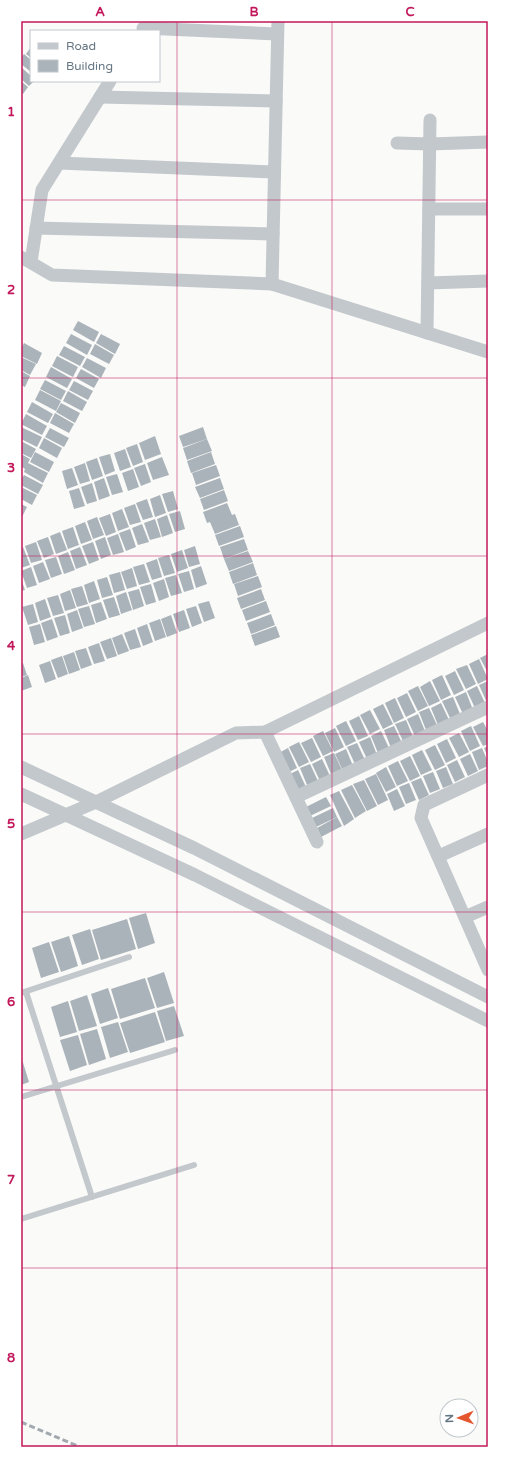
<svg xmlns="http://www.w3.org/2000/svg" width="509" height="1468" viewBox="0 0 509 1468" font-family="'Varela Round',sans-serif">
<rect width="100%" height="100%" fill="#fafaf8"/>
<g fill="#aab3b9">
<path d="M31 47V58L26 54Z"/>
<path d="M24 54 31 60V72L21 64V58Z"/>
<path d="M21 67 31 76V81H34L29 86 21 79Z"/>
<path d="M21 81 28 87 23 94 21 93Z"/>
<path d="M78 321 99 332 94 342 73 330Z"/>
<path d="M71 334 92 345 87 355 66 343Z"/>
<path d="M101 334 120 344 115 354 96 343Z"/>
<path d="M24 343 42 353 37 364 21 356V349Z"/>
<path d="M95 344 114 355 109 364 90 354Z"/>
<path d="M64 346 85 357 80 366 59 355Z"/>
<path d="M57 356 78 367 73 377 52 366Z"/>
<path d="M21 357 36 364 30 375 21 370Z"/>
<path d="M87 358 106 368 101 378 82 367Z"/>
<path d="M51 367 72 379 67 388 46 377Z"/>
<path d="M81 369 99 379 94 388 76 378Z"/>
<path d="M21 371 30 376 25 387 21 385Z"/>
<path d="M45 380 66 391 61 400 40 389Z"/>
<path d="M74 381 93 391 88 400 69 390Z"/>
<path d="M40 390 61 401 56 411 35 400Z"/>
<path d="M68 391 87 402 82 411 63 401Z"/>
<path d="M32 402 53 414 48 423 27 412Z"/>
<path d="M61 403 80 413 75 423 56 412Z"/>
<path d="M55 413 74 424 69 433 50 423Z"/>
<path d="M26 414 47 426 42 435 21 424Z"/>
<path d="M21 427 42 437 37 447 21 439Z"/>
<path d="M203 427 207 439 183 447 179 436Z"/>
<path d="M50 428 69 438 64 447 45 437Z"/>
<path d="M155 436 161 454 145 460 139 443Z"/>
<path d="M44 438 62 448 57 458 39 448Z"/>
<path d="M207 439 212 451 187 460 183 448Z"/>
<path d="M21 441 36 449 31 458 21 453Z"/>
<path d="M137 444 143 462 133 466 126 448Z"/>
<path d="M125 449 131 467 120 471 114 453Z"/>
<path d="M35 452 54 462 49 472 30 462Z"/>
<path d="M211 452 215 464 191 473 187 461Z"/>
<path d="M21 454 30 459 28 463 48 473 43 483 24 472 25 469 21 466Z"/>
<path d="M110 454 115 471 105 475 99 457Z"/>
<path d="M162 457 169 475 153 480 147 463Z"/>
<path d="M97 458 103 476 92 480 86 462Z"/>
<path d="M85 463 90 481 80 484 74 467Z"/>
<path d="M145 464 151 482 141 486 134 468Z"/>
<path d="M216 465 220 476 196 485 192 473Z"/>
<path d="M72 468 78 485 67 489 62 471Z"/>
<path d="M133 469 139 487 128 491 122 473Z"/>
<path d="M117 474 123 492 112 495 106 477Z"/>
<path d="M24 475 43 485 38 494 21 485V480Z"/>
<path d="M104 478 110 496 99 500 94 482Z"/>
<path d="M220 478 224 489 200 498 195 487Z"/>
<path d="M92 483 97 501 87 504 81 487Z"/>
<path d="M21 487 37 495 32 505 21 499Z"/>
<path d="M79 488 85 506 74 509 69 491Z"/>
<path d="M224 490 228 501 204 510 200 499Z"/>
<path d="M173 491 178 509 168 512 162 494Z"/>
<path d="M160 495 166 513 155 517 150 499Z"/>
<path d="M147 499 153 517 143 520 136 503Z"/>
<path d="M227 503 232 515 235 514 239 525 215 534 210 522 207 523 203 512Z"/>
<path d="M21 504 27 507 21 519Z"/>
<path d="M135 504 141 522 130 525 124 508Z"/>
<path d="M122 509 129 527 118 531 112 513Z"/>
<path d="M180 511 185 529 175 532 169 514Z"/>
<path d="M110 514 116 532 106 536 99 518Z"/>
<path d="M167 515 173 533 162 537 157 519Z"/>
<path d="M97 517 104 535 93 539 87 521Z"/>
<path d="M155 519 161 537 150 540 144 523Z"/>
<path d="M85 522 92 540 81 544 75 526Z"/>
<path d="M142 524 149 542 138 545 132 528Z"/>
<path d="M240 526 244 537 219 546 215 535Z"/>
<path d="M73 527 79 545 68 549 62 531Z"/>
<path d="M130 529 136 547 126 551 119 533Z"/>
<path d="M60 532 67 550 56 554 50 536Z"/>
<path d="M118 534 124 552 113 555 107 538Z"/>
<path d="M48 537 54 554 44 558 37 541Z"/>
<path d="M105 537 111 555 101 559 95 541Z"/>
<path d="M244 539 248 550 224 559 220 547Z"/>
<path d="M36 542 42 560 31 563 25 546Z"/>
<path d="M93 542 99 560 89 564 82 546Z"/>
<path d="M195 546 200 564 189 567 184 550Z"/>
<path d="M23 547 30 565 21 568V548Z"/>
<path d="M80 547 87 565 76 569 70 551Z"/>
<path d="M182 550 188 568 177 572 171 554Z"/>
<path d="M248 551 253 562 229 571 224 559Z"/>
<path d="M68 552 75 570 64 574 58 556Z"/>
<path d="M169 555 175 573 164 576 158 558Z"/>
<path d="M56 557 62 574 51 578 45 560Z"/>
<path d="M157 559 162 577 152 580 146 563Z"/>
<path d="M43 562 50 579 39 583 33 566Z"/>
<path d="M253 563 257 575 233 584 229 572Z"/>
<path d="M144 564 150 582 139 585 133 567Z"/>
<path d="M201 566 207 584 196 588 191 570Z"/>
<path d="M31 567 37 585 27 588 21 571Z"/>
<path d="M132 568 137 586 127 589 121 572Z"/>
<path d="M189 571 194 589 184 592 178 574Z"/>
<path d="M120 572 125 590 114 593 109 575Z"/>
<path d="M176 575 182 593 171 596 165 578Z"/>
<path d="M258 576 262 587 238 596 234 584Z"/>
<path d="M107 577 113 595 102 598 97 580Z"/>
<path d="M21 579 25 590 21 591Z"/>
<path d="M164 579 169 597 159 601 153 583Z"/>
<path d="M94 581 100 599 89 603 84 585Z"/>
<path d="M151 584 156 602 146 605 140 587Z"/>
<path d="M82 586 88 604 77 607 71 589Z"/>
<path d="M139 589 144 606 133 610 128 592Z"/>
<path d="M261 589 265 600 241 609 237 598Z"/>
<path d="M70 590 76 608 65 611 60 594Z"/>
<path d="M126 592 132 610 121 614 116 596Z"/>
<path d="M58 595 64 613 53 616 47 598Z"/>
<path d="M114 597 120 615 109 618 103 600Z"/>
<path d="M45 599 51 617 40 621 35 603Z"/>
<path d="M209 601 215 618 204 622 198 604Z"/>
<path d="M266 601 270 612 246 621 242 610Z"/>
<path d="M101 602 107 619 96 623 91 605Z"/>
<path d="M33 604 38 622 28 625 22 607Z"/>
<path d="M89 606 95 624 84 627 78 609Z"/>
<path d="M196 606 202 623 192 627 186 609Z"/>
<path d="M77 610 83 628 72 632 67 614Z"/>
<path d="M184 610 190 628 179 632 173 614Z"/>
<path d="M271 614 275 625 251 634 247 623Z"/>
<path d="M65 615 70 633 60 636 54 618Z"/>
<path d="M171 615 177 633 167 637 161 619Z"/>
<path d="M52 619 58 637 47 641 41 623Z"/>
<path d="M160 619 166 637 155 641 149 623Z"/>
<path d="M40 624 45 642 34 645 29 627Z"/>
<path d="M147 624 153 642 143 646 137 628Z"/>
<path d="M276 626 280 637 255 646 251 635Z"/>
<path d="M135 629 141 647 130 650 124 633Z"/>
<path d="M122 634 129 651 118 655 112 638Z"/>
<path d="M111 638 117 656 107 659 100 642Z"/>
<path d="M99 643 105 661 94 664 88 647Z"/>
<path d="M86 648 92 665 81 669 75 651Z"/>
<path d="M74 652 80 670 69 674 63 656Z"/>
<path d="M488 654V673L480 658Z"/>
<path d="M62 656 68 674 58 678 51 660Z"/>
<path d="M479 659 488 679 478 684 469 664Z"/>
<path d="M50 661 56 679 45 683 39 665Z"/>
<path d="M23 663 27 675 21 677V664Z"/>
<path d="M467 665 476 684 466 689 456 669Z"/>
<path d="M455 671 464 690 454 695 445 676Z"/>
<path d="M28 675 32 687 21 691V678Z"/>
<path d="M442 675 451 695 441 700 432 680Z"/>
<path d="M430 681 440 701 429 706 420 687Z"/>
<path d="M488 681V705L479 685Z"/>
<path d="M418 686 428 706 418 711 408 691Z"/>
<path d="M477 686 485 703 475 708 467 691Z"/>
<path d="M466 692 473 710 463 714 455 697Z"/>
<path d="M407 693 416 712 406 717 397 698Z"/>
<path d="M453 697 460 714 450 718 442 701Z"/>
<path d="M395 698 404 718 394 723 385 703Z"/>
<path d="M441 703 449 720 438 725 431 708Z"/>
<path d="M383 704 393 724 383 729 373 709Z"/>
<path d="M429 708 437 725 426 730 419 712Z"/>
<path d="M370 710 380 729 370 734 360 715Z"/>
<path d="M418 714 425 731 415 736 407 719Z"/>
<path d="M359 716 368 736 358 740 349 721Z"/>
<path d="M406 720 413 737 403 741 395 724Z"/>
<path d="M346 721 356 741 346 746 336 726Z"/>
<path d="M483 722 488 731V744L483 746 473 727Z"/>
<path d="M394 726 402 743 391 748 384 730Z"/>
<path d="M471 726 480 746 470 751 461 731Z"/>
<path d="M335 728 344 747 334 752 325 733Z"/>
<path d="M323 731 333 751 323 756 313 736Z"/>
<path d="M381 731 389 748 378 753 371 736Z"/>
<path d="M459 733 469 752 459 757 449 738Z"/>
<path d="M370 737 377 755 367 759 359 742Z"/>
<path d="M312 738 321 757 311 762 301 743Z"/>
<path d="M447 739 456 758 446 763 437 744Z"/>
<path d="M299 742 309 762 299 767 289 747Z"/>
<path d="M357 743 365 760 355 764 347 747Z"/>
<path d="M435 745 445 765 435 770 425 750Z"/>
<path d="M488 746V757L484 748Z"/>
<path d="M288 748 297 768 287 773 277 754Z"/>
<path d="M482 748 488 762V766L479 770 472 752Z"/>
<path d="M346 749 353 766 343 771 335 754Z"/>
<path d="M422 750 432 770 421 775 412 755Z"/>
<path d="M334 753 342 770 331 774 324 757Z"/>
<path d="M470 754 478 771 468 776 460 759Z"/>
<path d="M410 756 420 776 410 781 400 761Z"/>
<path d="M322 759 330 776 320 781 312 764Z"/>
<path d="M457 760 465 777 455 782 447 765Z"/>
<path d="M398 761 408 781 397 786 388 766Z"/>
<path d="M310 764 318 781 307 785 300 768Z"/>
<path d="M386 767 396 787 386 792 376 773Z"/>
<path d="M446 767 453 784 443 788 436 771Z"/>
<path d="M298 770 306 787 296 792 288 775Z"/>
<path d="M433 772 440 789 430 793 423 776Z"/>
<path d="M376 774 388 800 378 805 365 779Z"/>
<path d="M421 778 429 795 419 800 411 782Z"/>
<path d="M364 780 377 806 367 811 353 784Z"/>
<path d="M409 783 416 800 406 804 399 787Z"/>
<path d="M352 785 366 811 355 818 341 790Z"/>
<path d="M397 789 405 806 394 811 387 794Z"/>
<path d="M339 791 354 819 344 826 330 795Z"/>
<path d="M326 797 331 806 310 816 306 807Z"/>
<path d="M333 808 337 817 316 827 312 818Z"/>
<path d="M337 817 342 826 321 837 317 828Z"/>
<path d="M146 913 155 943 138 949 129 918Z"/>
<path d="M127 919 136 949 101 960 92 930Z"/>
<path d="M90 929 99 959 82 965 72 935Z"/>
<path d="M69 936 78 966 61 972 51 942Z"/>
<path d="M49 942 59 972 41 978 32 948Z"/>
<path d="M164 972 174 1003 157 1008 147 978Z"/>
<path d="M145 978 155 1008 120 1019 111 989Z"/>
<path d="M108 988 118 1018 100 1024 91 994Z"/>
<path d="M87 995 97 1026 79 1031 70 1001Z"/>
<path d="M68 1001 77 1032 60 1037 51 1007Z"/>
<path d="M174 1006 184 1036 166 1041 157 1011Z"/>
<path d="M155 1012 165 1042 130 1053 120 1023Z"/>
<path d="M118 1022 128 1052 110 1058 101 1027Z"/>
<path d="M97 1029 106 1059 89 1065 80 1034Z"/>
<path d="M78 1035 87 1065 70 1071 60 1040Z"/>
<path d="M21 1056 29 1082 21 1085Z"/>
</g>
<g fill="none" stroke-linecap="round" stroke-linejoin="round">
<g stroke="#c3c8cc" stroke-width="6">
<path d="M26 992 92 1197"/>
<path d="M21 993 129 957"/>
<path d="M21 1097 175 1050"/>
<path d="M21 1219 194 1165"/>
</g>
<g stroke="#c3c8cc" stroke-width="13">
<path d="M143 28 277 34"/>
<path d="M100 97 276 101"/>
<path d="M397 143 430 144 488 142"/>
<path d="M59 163 274 172"/>
<path d="M429 209H488"/>
<path d="M36 228 273 234"/>
<path d="M21 257 52 275 272 284 488 352"/>
<path d="M31 262 42 190 110 81"/>
<path d="M428 283 488 281"/>
<path d="M272 284 278 21"/>
<path d="M427 333 430 120"/>
<path d="M265 732 317 842"/>
<path d="M21 767 194 848 488 997"/>
<path d="M488 775 424 805 421 818 488 970"/>
<path d="M21 794 195 875 488 1021"/>
<path d="M296 797 488 707"/>
<path d="M21 834 96 802 236 733 265 732 488 623"/>
<path d="M439 856 488 834"/>
<path d="M465 917 488 907"/>
</g>
<path stroke="#a2aab0" stroke-width="3" stroke-dasharray="6 3" stroke-linecap="butt" d="M21 1422 80 1447"/>
</g>
<path fill="none" stroke="#c2185b" stroke-width="1" stroke-opacity="0.55" d="M177 21V1447M332 21V1447M21 200H488M21 378H488M21 556H488M21 734H488M21 912H488M21 1090H488M21 1268H488"/>
<rect width="509" height="1468" fill="none" stroke="#ffffff" stroke-width="44"/>
<rect x="30" y="30" width="130" height="52" fill="#ffffff" stroke="#c1c8cd"/>
<rect x="38" y="43" width="20" height="6" fill="#c3c8cc" stroke="#c1c8cd"/>
<text x="66" y="50" font-size="12" fill="#657683">Road</text>
<rect x="38" y="60" width="20" height="12" fill="#aab3b9" stroke="#c1c8cd"/>
<text x="66" y="70" font-size="12" fill="#657683">Building</text>
<g transform="translate(459 1418) rotate(268)"><circle r="19" fill="#ffffff" stroke="#c1c8cd"/>
<path d="M0-3L7 15L0 10L-7 15Z" fill="#e4572e"/>
<text y="-6" font-size="11" font-weight="bold" text-anchor="middle" fill="#657683">N</text>
</g>
<rect x="22" y="22" width="465" height="1424" fill="none" stroke="#c2185b" stroke-width="1.5"/>
<g font-size="13" text-anchor="middle" font-weight="bold" fill="#c2185b">
<text x="100" y="16">A</text>
<text x="254" y="16">B</text>
<text x="410" y="16">C</text>
<text x="11" y="116">1</text>
<text x="11" y="294">2</text>
<text x="11" y="472">3</text>
<text x="11" y="650">4</text>
<text x="11" y="828">5</text>
<text x="11" y="1006">6</text>
<text x="11" y="1184">7</text>
<text x="11" y="1362">8</text>
</g>
</svg>
